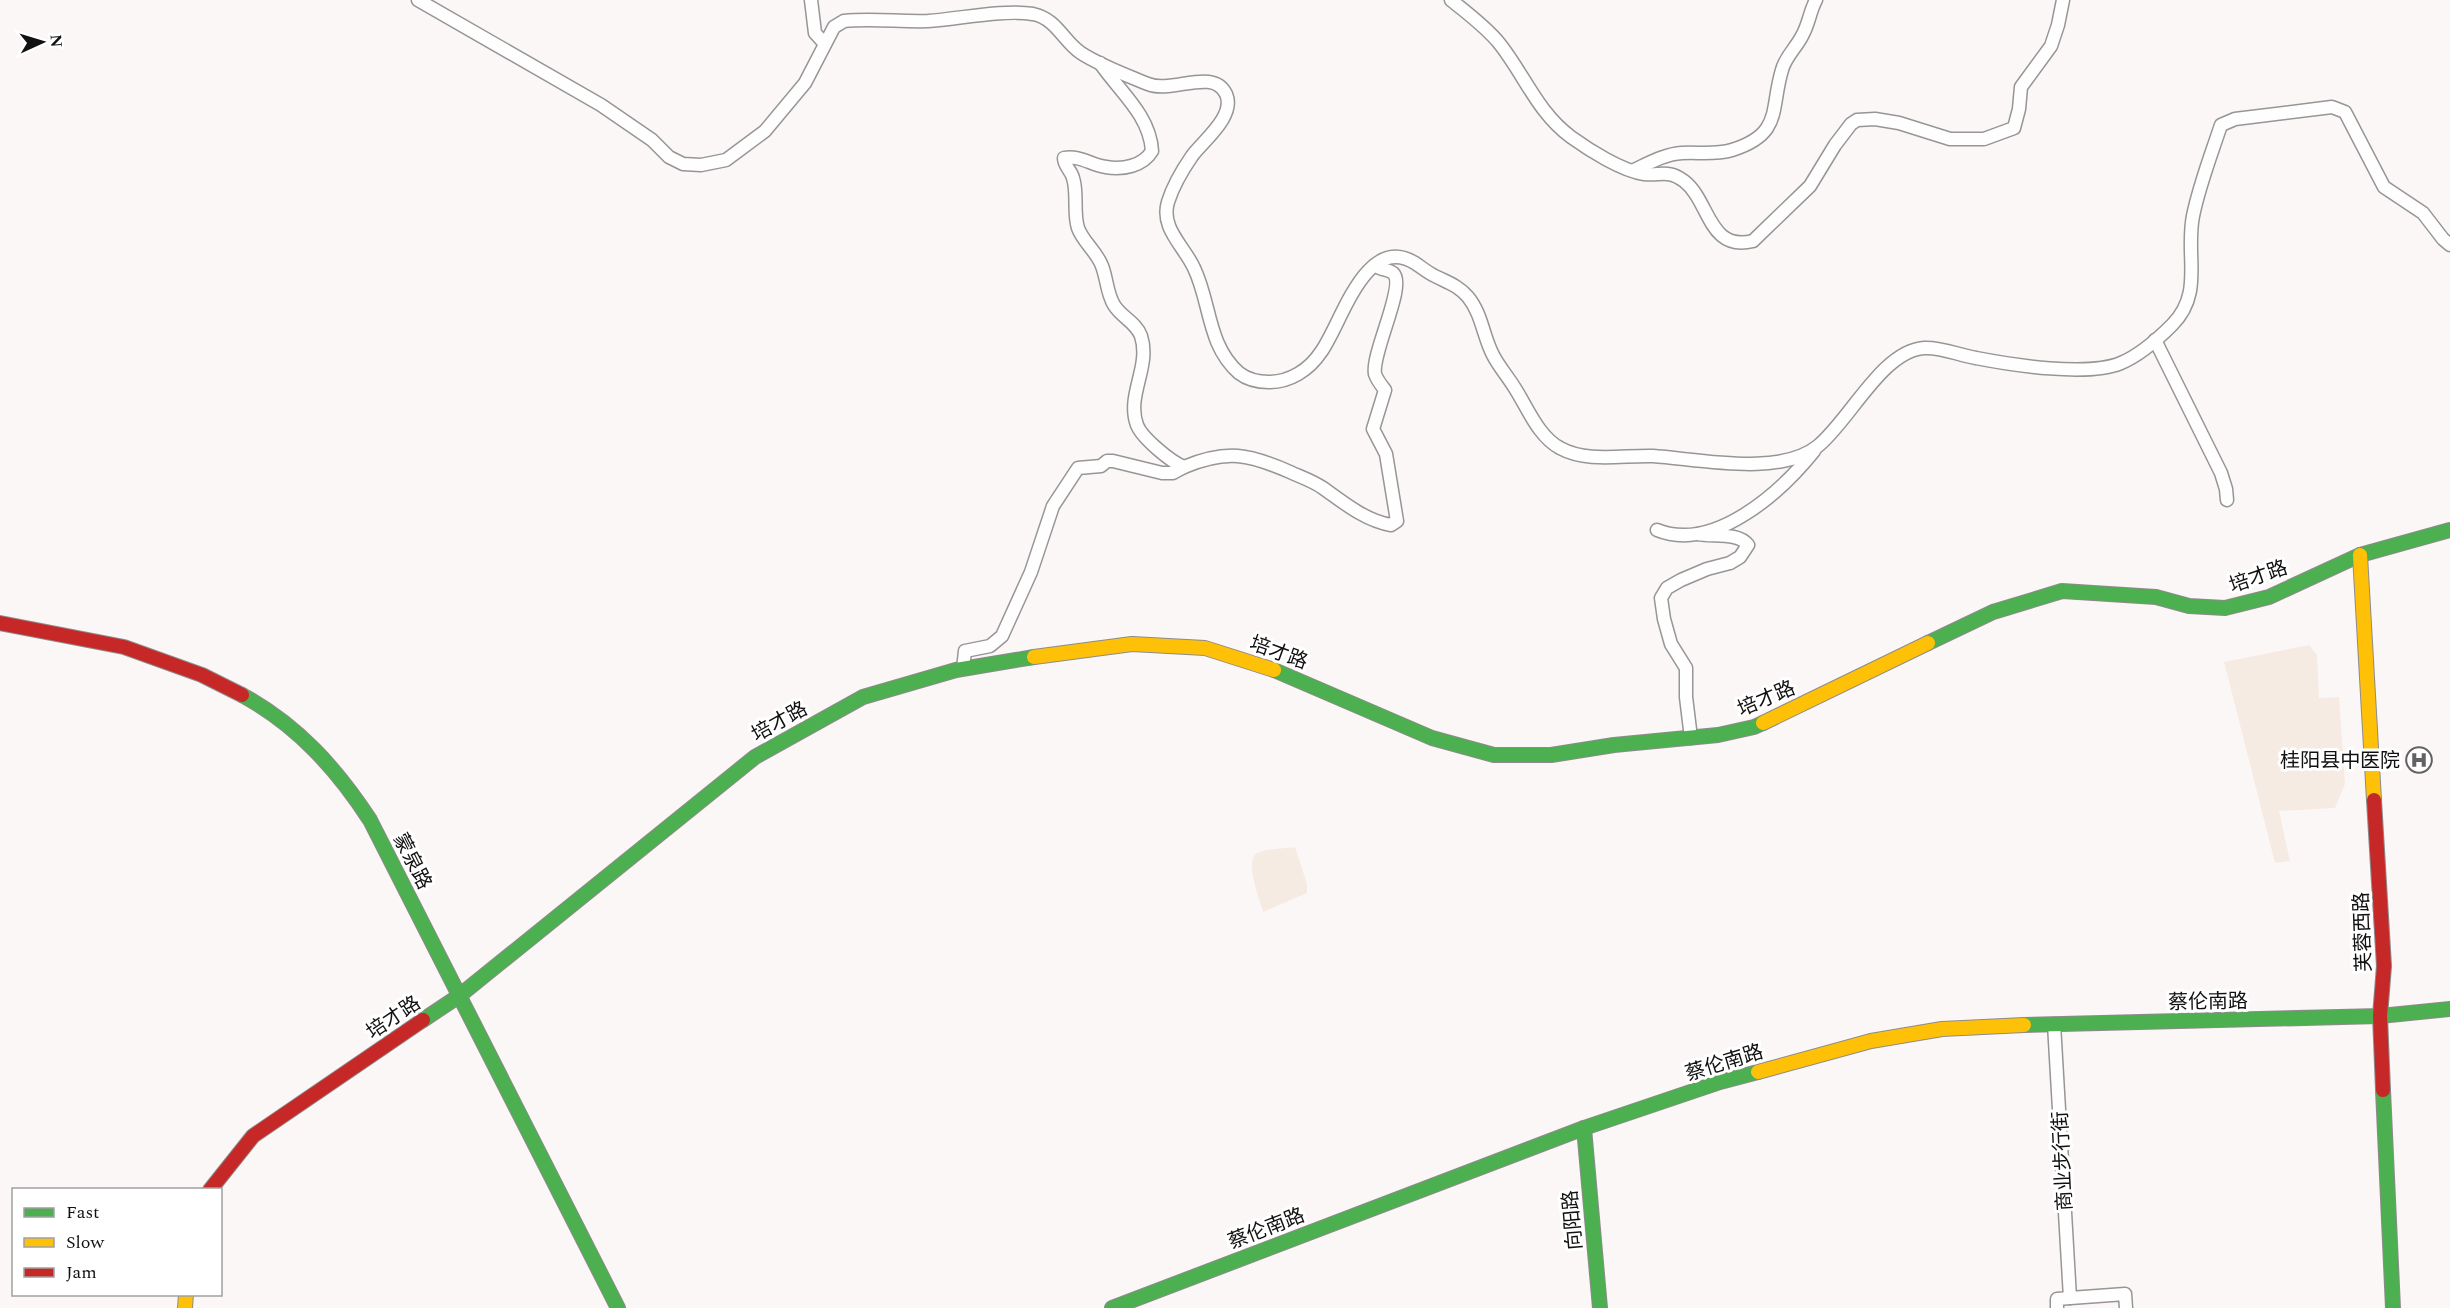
<svg xmlns="http://www.w3.org/2000/svg" width="2450" height="1308" viewBox="0 0 2450 1308" font-family="Spectral,'Noto Sans SC',serif">
<rect width="100%" height="100%" fill="#fcf7f7"/>
<g fill="#f5ebe2">
<path d="M2309 645 2317 655 2319 698 2339 697 2345 784 2335 808 2279 811 2290 861 2275 863 2224 662Z"/>
<path d="M1295 847 1307 884V893L1263 912C1260 901 1244 860 1257 853 1266 848 1284 849 1295 847Z"/>
</g>
<g fill="none" stroke-linecap="round" stroke-linejoin="round">
<g stroke="#979595" stroke-width="15">
<g id="street">
<path d="M418 0 601 105 652 140 669 157 683 164 701 165 726 160 765 131 805 83 834 27 844 21C872 18 900 22 928 21 959 19 1004 9 1033 14 1057 19 1063 41 1081 53 1101 66 1126 75 1148 84 1172 94 1213 67 1226 94 1236 116 1203 141 1192 156 1183 169 1173 186 1168 202 1160 228 1184 246 1194 268 1211 303 1207 345 1239 373 1248 380 1258 382 1269 382 1290 382 1309 370 1321 352 1342 323 1365 233 1415 263 1421 267 1427 272 1433 275 1446 282 1458 285 1468 297 1482 314 1483 336 1493 355 1499 367 1509 378 1516 390 1528 409 1539 437 1560 448 1587 463 1623 455 1653 456 1699 459 1780 477 1818 446 1850 420 1882 351 1924 348 1942 347 1958 355 1976 358 2012 365 2088 377 2121 363 2140 355 2157 340 2172 325 2204 293 2185 256 2193 216 2199 186 2211 155 2221 125L2235 119 2332 107 2345 112 2384 187 2423 213 2443 239 2450 245"/>
<path d="M811 0 815 33 825 44"/>
<path d="M1451 0C1467 13 1486 27 1499 43 1524 74 1537 112 1571 137 1589 150 1622 171 1644 174 1661 176 1668 169 1684 181 1710 201 1708 252 1753 241L1810 186 1835 145 1851 124 1857 120 1875 119 1899 123 1950 139H1984L2014 128 2019 109 2021 87 2051 46 2058 25 2063 0"/>
<path d="M1100 63C1119 91 1150 115 1152 151 1143 166 1123 170 1106 167 1091 165 1080 155 1064 158 1064 166 1071 170 1073 178 1078 193 1073 212 1078 228 1083 242 1097 252 1102 266 1107 279 1107 294 1114 305 1121 317 1136 322 1141 336 1151 367 1126 395 1137 425 1142 438 1171 462 1184 467 1227 449 1249 454 1290 472 1301 477 1313 481 1323 488 1344 503 1366 521 1391 525L1397 521 1386 454 1373 429 1385 390C1381 385 1377 380 1375 374 1371 353 1407 285 1393 273 1388 269 1381 270 1376 266"/>
<path d="M1634 170C1649 163 1665 154 1682 153 1699 152 1715 155 1732 150 1783 134 1770 109 1782 70 1785 57 1797 47 1803 34 1809 23 1810 11 1816 0"/>
<path d="M2155 340 2221 473 2226 489 2227 500"/>
<path d="M1657 530C1714 553 1781 492 1814 451"/>
<path d="M963 669 965 651 990 646 1002 636 1031 572 1053 506 1078 468 1101 466 1107 461H1113L1162 473H1173L1184 467"/>
<path d="M1691 738 1686 697V668L1671 644 1664 619 1661 598 1667 588 1681 580 1707 569 1730 563 1740 557 1748 545C1738 532 1713 537 1698 534"/>
<path d="M2054 1024 2070 1298 2057 1299V1308"/>
<path d="M2070 1298 2125 1294 2126 1308"/>
</g>
</g>
<g stroke="#8d8b8b" stroke-width="16">
<g id="fast">
<path d="M1928 643 1993 612 2062 591 2156 597 2189 606 2225 608 2269 597 2360 555 2450 530"/>
<path d="M1274 670 1432 738 1494 755H1551L1614 745 1718 735 1754 727 1763 723"/>
<path d="M242 695C297 725 336 768 370 820L618 1308"/>
<path d="M423 1020 459 996 755 757 863 697 956 670 1034 657"/>
<path d="M2024 1025 2380 1016 2450 1009"/>
<path d="M2383 1090 2393 1308"/>
<path d="M1584 1128 1600 1308"/>
<path d="M1112 1308 1584 1128 1720 1082 1758 1072"/>
</g>
</g>
<g stroke="#8d8b8b" stroke-width="16">
<g id="slow">
<path d="M2360 555 2374 800"/>
<path d="M1034 657 1132 644 1205 648 1274 670"/>
<path d="M1763 723 1928 643"/>
<path d="M1758 1072 1871 1041 1942 1029 2024 1025"/>
<path d="M185 1308 186 1294"/>
</g>
</g>
<g stroke="#8d8b8b" stroke-width="16">
<g id="jam">
<path d="M0 623 124 647 202 675 242 695"/>
<path d="M2374 800 2384 966 2380 1016 2383 1090"/>
<path d="M210 1190 253 1136 423 1020"/>
</g>
</g>
<use href="#street" stroke="#fffefe" stroke-width="12"/>
<use href="#fast" stroke="#4caf50" stroke-width="14"/>
<use href="#slow" stroke="#ffc107" stroke-width="14"/>
<use href="#jam" stroke="#c62828" stroke-width="14"/>
</g>
<defs>
<g id="hospital-ring" transform="scale(1.35)"><circle r="9.5" fill="#fff" stroke="#636262" stroke-width="1.5"/><path d="M-5-5h3v3.5h4V-5h3V5h-3V1.5h-4V5h-3Z" fill="#636262"/></g>
</defs>
<g fill-rule="evenodd">
<use href="#hospital-ring" x="2419" y="760"/>
</g>
<g text-anchor="middle" stroke-width="6" stroke-linejoin="round" paint-order="stroke">
<g font-size="20" fill="#111" stroke="#fff">
<text transform="translate(2258 576) rotate(-19)" y="7">培才路</text>
<text transform="translate(1279 652) rotate(20)" y="7">培才路</text>
<text transform="translate(1766 698) rotate(-23)" y="7">培才路</text>
<text transform="translate(779 721) rotate(-29)" y="7">培才路</text>
<text transform="translate(413 861) rotate(63)" y="7">蒙泉路</text>
<text transform="translate(2362 932) rotate(-92)" y="7">芙蓉西路</text>
<text transform="translate(2208 1001) rotate(-1)" y="7">蔡伦南路</text>
<text transform="translate(393 1017) rotate(-34)" y="7">培才路</text>
<text transform="translate(1724 1062) rotate(-17)" y="7">蔡伦南路</text>
<text transform="translate(2062 1161) rotate(-93)" y="7">商业步行街</text>
<text transform="translate(1572 1220) rotate(-95)" y="7">向阳路</text>
<text transform="translate(1266 1228) rotate(-21)" y="7">蔡伦南路</text>
</g>
<g font-size="20" fill="#111" stroke="#fff" text-anchor="end">
<text x="2400" y="767">桂阳县中医院</text>
</g>
</g>
<rect x="12" y="1188" width="210" height="108" fill="#ffffff" stroke="#a0a0a0" stroke-width="1.5"/>
<rect x="24" y="1208" width="30" height="9" fill="#4caf50" stroke="#a0a0a0" stroke-width="1.5"/>
<text x="66" y="1218" font-size="18" fill="#111111">Fast</text>
<rect x="24" y="1238" width="30" height="9" fill="#ffc107" stroke="#a0a0a0" stroke-width="1.5"/>
<text x="66" y="1248" font-size="18" fill="#111111">Slow</text>
<rect x="24" y="1268" width="30" height="9" fill="#c62828" stroke="#a0a0a0" stroke-width="1.5"/>
<text x="66" y="1278" font-size="18" fill="#111111">Jam</text>
<g transform="translate(42 42) rotate(86)" stroke="#ffffff" stroke-width="4.5" paint-order="stroke">
<path d="M0-4.5L10 22L0 15L-10 22Z" fill="#111111"/>
<text y="-9" font-size="16" font-weight="bold" text-anchor="middle" fill="#111111">N</text>
</g>
</svg>
